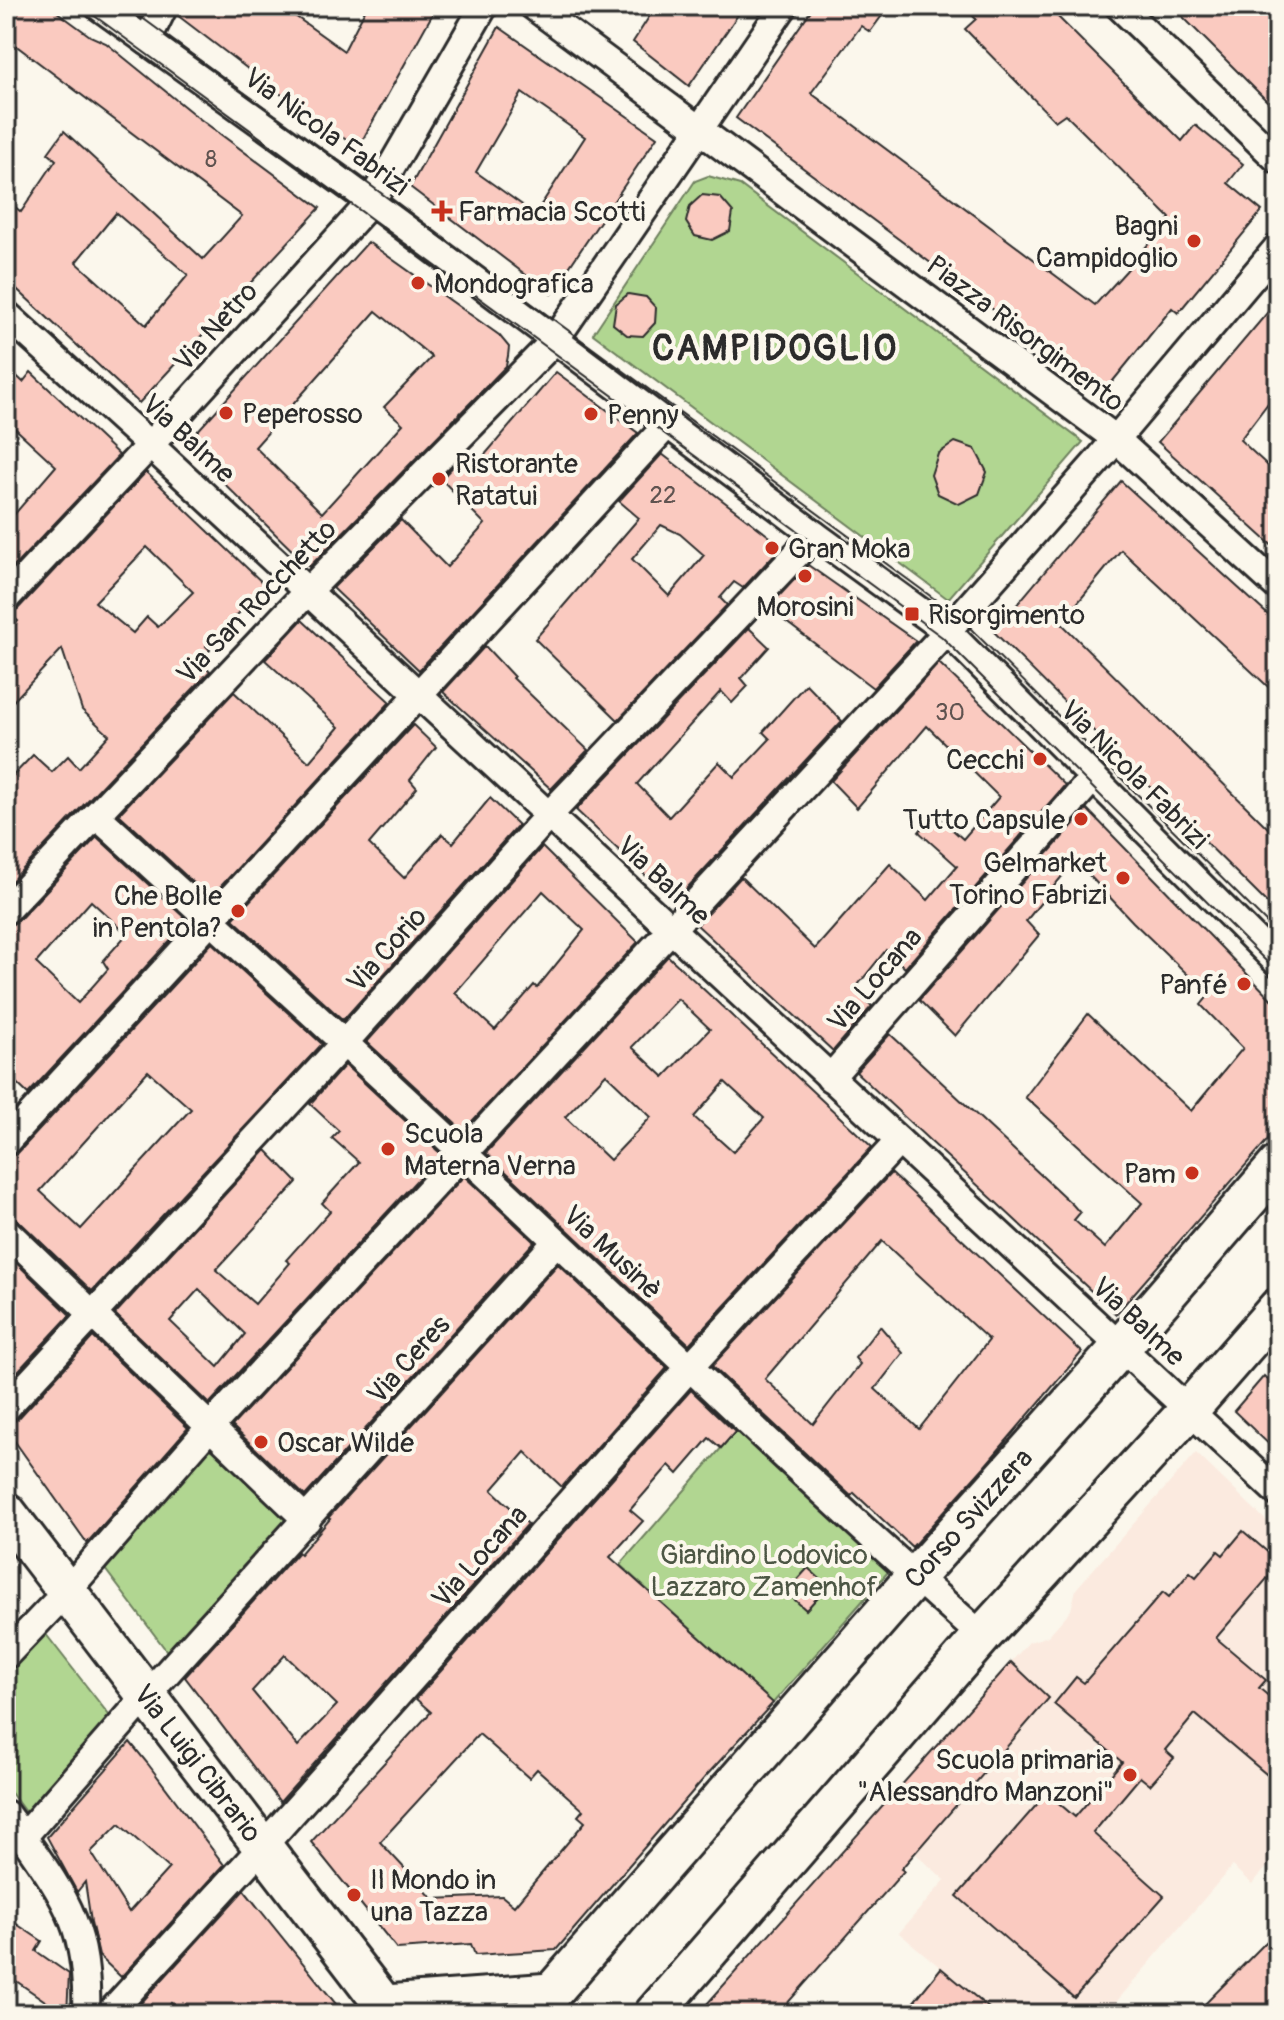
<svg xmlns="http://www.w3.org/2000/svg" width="1284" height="2020" viewBox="0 0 1284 2020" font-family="Pangolin,sans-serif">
<rect width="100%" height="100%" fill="#fbf7ec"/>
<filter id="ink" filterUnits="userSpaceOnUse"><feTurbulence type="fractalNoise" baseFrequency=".0125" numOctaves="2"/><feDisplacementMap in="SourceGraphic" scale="16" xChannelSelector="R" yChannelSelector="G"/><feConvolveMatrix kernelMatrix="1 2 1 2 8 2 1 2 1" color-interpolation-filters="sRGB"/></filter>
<g filter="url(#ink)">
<path fill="#fbeadf" d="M1196 1453 1278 1532V1855L1252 1884 1232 1866 1106 2014H996L899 1933 945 1880 915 1853 1049 1698 1011 1662 1029 1642 1048 1636 1071 1610 1076 1589Z"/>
<g fill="#b1d691" stroke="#6e805e" stroke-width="2">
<path d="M708 176 740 185 1083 442 948 599 593 334 695 181Z"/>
<path d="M742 1424 895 1564 773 1703 620 1565Z"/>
<path d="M210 1442 295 1524 172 1658 102 1565Z"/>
<path d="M45 1633 112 1719 28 1816 6 1786V1675Z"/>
</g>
<g fill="#facac0" stroke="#2b2b2b" stroke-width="2" fill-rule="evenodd">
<path d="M6 6H49L90 36 106 43 196 116 320 208 139 403 6 279V199L21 212 56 160 48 153 64 131 203 259 242 216 6 38ZM116 213 188 275 146 325 76 262Z"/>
<path d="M180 6H281L344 51 367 6H437L363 139 348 141 303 111 177 15Z"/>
<path d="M656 6H744L689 86 633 42Z"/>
<path d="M814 6H889L870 32 861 26 811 93 1095 305 1126 271 1170 218 1065 114 1055 121 965 29 976 19 963 6H1047L1182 141 1195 125 1243 164 1228 183 1262 211 1178 313 1172 308 1104 392 736 118Z"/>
<path d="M1172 6H1265L1278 19V112Z"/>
<path d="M499 27 657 137 551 294 410 187ZM522 93 585 137 535 214 476 172Z"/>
<path d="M702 195 720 197 733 212 730 231 712 240 695 236 686 222 690 206Z"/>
<path d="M368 242 499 335 509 347 508 356 506 366 478 395 309 567 185 445ZM376 311 432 357 384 407 403 424 322 513 255 447Z"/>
<path d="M628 294 646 297 656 308 655 323 643 336 627 335 613 324 616 304Z"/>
<path d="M1278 300V390L1240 440 1278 475V551L1158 442Z"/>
<path d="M6 366 23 382 31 372 119 455 6 575V524L56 466 6 420Z"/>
<path d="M556 372 638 433 419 670 333 588 401 520 447 567 485 524 441 479 466 453 477 464Z"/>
<path d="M955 442 975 449 987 472 979 494 959 504 938 494 931 475 938 454Z"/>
<path d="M662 454 782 546 743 588 734 582 720 598 727 605 618 720 535 639 639 518 619 501ZM661 525 680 534 704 555 669 596 632 559Z"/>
<path d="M146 472 266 586 206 646 210 650 200 661 210 671 6 887V783L33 755 52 772 68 756 79 768 109 735 82 710 62 649 6 709V635L18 621 9 613 18 609ZM147 547 193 592 158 627 147 617 133 633 95 602Z"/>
<path d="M1121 481 1278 624V696L1121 550 1061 623 1278 838V914L994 632Z"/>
<path d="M808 565 916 641 873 688 768 608Z"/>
<path d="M302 620 390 702 210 898 119 814 234 692 309 762 339 727 265 660Z"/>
<path d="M749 628 769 647 741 678 748 686 732 703 721 691 637 784 669 817 719 762 734 777 770 739 763 732 806 684 842 721 674 902 576 810Z"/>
<path d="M485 646 514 677 513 678 588 750 551 789 443 692Z"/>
<path d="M939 663 1065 785 905 968 886 950 854 990 872 1006 833 1051 697 925 741 877 815 949 890 864 928 900 957 866 919 832 934 813 963 839 999 797 927 726 857 808 831 781Z"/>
<path d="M413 725 436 747 410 780 417 788 369 844 404 878 442 834 453 843 490 798 518 825 343 1020 233 919Z"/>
<path d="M1087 809 1278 1006V1128L1116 1314 856 1072 890 1034 1073 1205 1080 1213 1074 1220 1105 1248 1142 1203 1025 1097 1088 1014 1191 1111 1243 1048 1201 1005 1209 995 1133 922 1075 860 1026 921 1039 935 955 1036 919 1000Z"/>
<path d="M97 837 188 921 28 1094 6 1073V926L11 925 18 921ZM91 901 127 934 103 961 108 969 78 1003 36 963Z"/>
<path d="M542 847 638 942 463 1131 367 1042ZM543 891 584 930 537 988 534 985 495 1030 455 993Z"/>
<path d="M212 943 322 1044 92 1291 17 1219 6 1215V1159L18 1153ZM148 1071 191 1109 81 1229 40 1191Z"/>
<path d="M668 956 872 1147 689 1344 486 1153ZM678 999 710 1029 664 1077 632 1047ZM606 1074 651 1117 610 1160 565 1117ZM725 1082 764 1118 733 1152 694 1117Z"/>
<path d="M345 1065 441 1154 209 1404 115 1314 266 1150 297 1182 216 1270 255 1304 290 1263 286 1260 330 1211 322 1203 359 1162 332 1138 339 1131 310 1104ZM199 1289 245 1334 218 1367 170 1321Z"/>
<path d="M891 1173 1082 1352 984 1467 912 1547 854 1493 851 1496 712 1366ZM882 1241 989 1340 919 1429 875 1389 903 1353 880 1326 855 1358 860 1364 813 1424 765 1379Z"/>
<path d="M464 1176 534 1242 305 1496 232 1426Z"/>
<path d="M6 1253 70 1315 6 1384Z"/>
<path d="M558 1264 667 1368 562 1487 525 1452 492 1490 528 1524 280 1802 185 1677 298 1552 300 1554 330 1519 328 1518ZM285 1655 337 1705 298 1746 252 1691Z"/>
<path d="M93 1337 188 1428 87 1543 6 1429V1424L11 1423 18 1419Z"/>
<path d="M1264 1376 1278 1389V1453L1234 1411Z"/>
<path d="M691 1390 735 1432 721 1448 709 1438 678 1474 669 1465 630 1510 643 1521 610 1557 773 1703 706 1776 556 1950 475 1955 471 1944 397 1949 311 1842 431 1712 416 1699ZM479 1734 529 1778 537 1769 583 1810 578 1816 585 1822 514 1906 502 1896 433 1899 380 1842Z"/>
<path d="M1243 1531 1278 1561V1566L1216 1638 1266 1680 1259 1688 1278 1704V1784L1195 1714 1165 1750 1174 1758 1150 1785 1140 1777 1093 1833 1164 1896 1074 1998 957 1896 1047 1793 1075 1817 1122 1762 1054 1704 1076 1677 1084 1683 1163 1592 1169 1597 1190 1572 1196 1577 1218 1551 1223 1555Z"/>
<path d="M808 1568 828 1586 806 1610 786 1592Z"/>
<path d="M1011 1662 1049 1698 901 1869 904 1871 778 2014H698Z"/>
<path d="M130 1742 148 1764 224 1865 121 1977 99 1956 91 1922 85 1882 77 1892 47 1837ZM119 1824 169 1868 129 1912 91 1852Z"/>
<path d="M244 1890 344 2014H183L171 2003 163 2014H131Z"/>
<path d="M6 1917 42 1941 36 1951 69 1974 67 2014H64L6 1974Z"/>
<path d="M1278 1930V2004L1268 2014H1195Z"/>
<path d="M941 1968 996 2014H904Z"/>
</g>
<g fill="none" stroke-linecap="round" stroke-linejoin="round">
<g stroke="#2b2b2b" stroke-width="32">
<g id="street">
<path d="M98 6 371 202 815 535 947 631 1278 963"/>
<path d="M533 6 1116 439 1278 587"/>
<path d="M1119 6 1278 160"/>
<path d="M147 41 164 6"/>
<path d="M6 314 150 445 1278 1493"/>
<path d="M6 598 150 445 371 202 484 6"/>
<path d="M96 815C218 927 341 1039 462 1152 635 1314 804 1479 982 1636"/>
<path d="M6 910 307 592 555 340 784 6"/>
<path d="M830 1078 1093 778"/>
<path d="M6 1142 668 424"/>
<path d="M6 1231 307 1520"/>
<path d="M6 1408 344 1043 548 816 815 535"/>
<path d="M6 1655 67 1591 209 1428 942 637 1101 457 1278 247"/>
<path d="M6 1814 23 1837 147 1695 556 1242"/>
<path d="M23 1837C68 1901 89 1932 86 2014"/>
<path d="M376 2010 379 1999 557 1986"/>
<path d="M109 2014 263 1846 689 1368 899 1141"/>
</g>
</g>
<g stroke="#2b2b2b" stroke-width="44">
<g id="secondary">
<path id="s1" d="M6 1512 391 2014"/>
<path id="s2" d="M533 2014 915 1577 1120 1348 1278 1165"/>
<path d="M654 2014 982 1636 1188 1411 1278 1308"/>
</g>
</g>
<use href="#street" stroke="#fbf7ec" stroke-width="26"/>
<use href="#secondary" stroke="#fbf7ec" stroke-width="38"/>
<g stroke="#2b2b2b" stroke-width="2">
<path d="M81 6 942 637 1278 973"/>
<path d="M126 6 959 617 1278 934"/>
</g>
</g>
</g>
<g fill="#c8321e" stroke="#fbf7ec" stroke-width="3">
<path d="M438 199h8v8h8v8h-8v8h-8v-8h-8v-8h8z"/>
<circle cx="1194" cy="241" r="8"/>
<circle cx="418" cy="283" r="8"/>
<circle cx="226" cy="413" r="8"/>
<circle cx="591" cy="414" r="8"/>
<circle cx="439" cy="479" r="8"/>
<circle cx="772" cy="548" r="8"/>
<circle cx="805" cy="576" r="8"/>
<rect x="904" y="606" width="16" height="16" rx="4"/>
<circle cx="1040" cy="759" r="8"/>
<circle cx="1081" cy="819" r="8"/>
<circle cx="1123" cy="878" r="8"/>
<circle cx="238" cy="911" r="8"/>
<circle cx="1244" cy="984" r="8"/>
<circle cx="388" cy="1149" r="8"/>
<circle cx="1192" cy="1173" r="8"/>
<circle cx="261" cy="1442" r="8"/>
<circle cx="1130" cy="1775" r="8"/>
<circle cx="354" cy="1895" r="8"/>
</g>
<g text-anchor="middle" stroke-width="8" stroke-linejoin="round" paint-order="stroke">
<g font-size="24" fill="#5f5350">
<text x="211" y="167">8</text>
<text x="663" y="503">22</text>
<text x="950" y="720">30</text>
</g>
<g font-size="28" fill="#2b2b2b" stroke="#fbf7ec">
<text transform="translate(327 131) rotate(36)" y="10">Via Nicola Fabrizi</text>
<text transform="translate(215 326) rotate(-48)" y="10">Via Netro</text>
<text transform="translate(1026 333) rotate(37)" y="10">Piazza Risorgimento</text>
<text transform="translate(189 438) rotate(43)" y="10">Via Balme</text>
<text transform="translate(256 601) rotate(-46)" y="10">Via San Rocchetto</text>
<text transform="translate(1135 774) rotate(45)" y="10">Via Nicola Fabrizi</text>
<text transform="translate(664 880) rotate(43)" y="10">Via Balme</text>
<text transform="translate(386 949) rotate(-48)" y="10">Via Corio</text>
<text transform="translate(874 979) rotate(-49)" y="10">Via Locana</text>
<text transform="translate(613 1252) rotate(43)" y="10">Via Musinè</text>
<text transform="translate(1139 1321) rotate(43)" y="10">Via Balme</text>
<text transform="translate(408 1359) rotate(-48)" y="10">Via Ceres</text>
<text dy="10" stroke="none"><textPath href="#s2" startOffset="660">Corso Svizzera</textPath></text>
<text transform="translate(479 1556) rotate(-48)" y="10">Via Locana</text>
<text dy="10" stroke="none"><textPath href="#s1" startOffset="316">Via Luigi Cibrario</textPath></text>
</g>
<g font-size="28" fill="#2b2b2b" stroke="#fbf7ec" text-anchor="start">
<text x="458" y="221">Farmacia Scotti</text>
<text x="1178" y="235" text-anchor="end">Bagni<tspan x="1178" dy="32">Campidoglio</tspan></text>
<text x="434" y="293">Mondografica</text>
<text x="242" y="423">Peperosso</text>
<text x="607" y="424">Penny</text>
<text x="455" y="473">Ristorante<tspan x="455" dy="32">Ratatui</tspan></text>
<text x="788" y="558">Gran Moka</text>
<text x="805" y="616" text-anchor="middle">Morosini</text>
<text x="928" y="624">Risorgimento</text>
<text x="1024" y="769" text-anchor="end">Cecchi</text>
<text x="1065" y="829" text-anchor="end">Tutto Capsule</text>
<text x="1107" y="872" text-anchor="end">Gelmarket<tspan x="1107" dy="32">Torino Fabrizi</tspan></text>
<text x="222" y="905" text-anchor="end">Che Bolle<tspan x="222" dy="32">in Pentola?</tspan></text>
<text x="1228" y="994" text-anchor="end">Panfé</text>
<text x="404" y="1143">Scuola<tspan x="404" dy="32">Materna Verna</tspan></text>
<text x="1176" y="1183" text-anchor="end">Pam</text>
<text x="277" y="1452">Oscar Wilde</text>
<text x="1114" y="1769" text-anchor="end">Scuola primaria<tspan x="1114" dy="32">"Alessandro Manzoni"</tspan></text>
<text x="370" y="1889">Il Mondo in<tspan x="370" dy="32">una Tazza</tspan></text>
</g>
<g font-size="28" fill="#4c5644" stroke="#fbf7ec">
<text x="764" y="1564">Giardino Lodovico<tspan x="764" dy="32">Lazzaro Zamenhof</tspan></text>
</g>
<g font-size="36" font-weight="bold" letter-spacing="2" fill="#2b2b2b" stroke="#fbf7ec">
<text x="775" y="360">CAMPIDOGLIO</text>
</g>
</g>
<rect width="1284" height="2020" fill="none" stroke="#fbf7ec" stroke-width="32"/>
<rect x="16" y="16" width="1252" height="1988" fill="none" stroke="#2b2b2b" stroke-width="3" filter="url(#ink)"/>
</svg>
